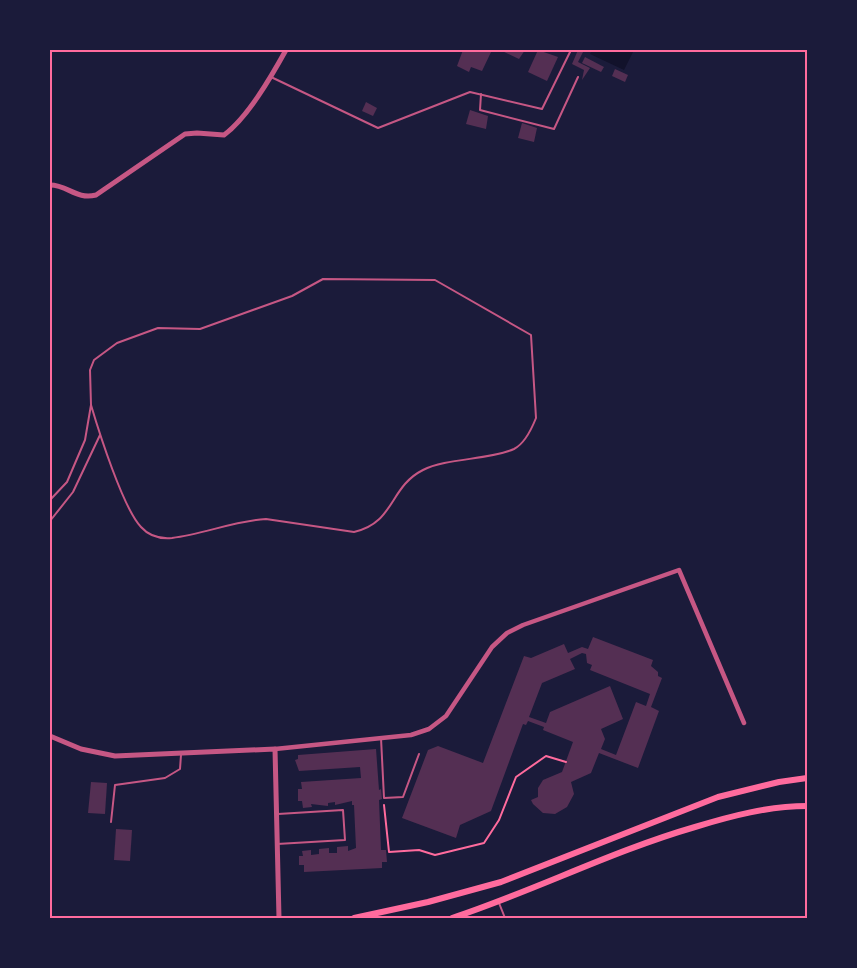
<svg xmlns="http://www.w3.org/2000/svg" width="857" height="968" viewBox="0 0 857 968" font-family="Figtree,sans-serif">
<rect width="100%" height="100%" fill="#1b1b3a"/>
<path fill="#12122b" d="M592 50H628L633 52 624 70 590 54Z"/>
<g fill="#542f53" fill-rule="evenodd">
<path d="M463 50H492L482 71 471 67 469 72 457 66Z"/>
<path d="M500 50H525L519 59Z"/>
<path d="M538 50 558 57 547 81 528 72Z"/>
<path d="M578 50H584L578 62 590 68 582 80 584 70 572 64Z"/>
<path d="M585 57 604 67 601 72 582 63Z"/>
<path d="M615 69 628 75 625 82 612 76Z"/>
<path d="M366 102 377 108 373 116 362 111Z"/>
<path d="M470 110 488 116 486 129 466 124Z"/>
<path d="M522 123 537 128 534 142 518 138Z"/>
<path d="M593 637 653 660 651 666 658 672V676L662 678 651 707 659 711 638 768 599 753 591 773 571 782 574 794 567 807 555 814 543 813 533 804 531 800 538 797V788L543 780 562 772 573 742 543 730 544 727 528 721 526 725 523 724 491 811 460 825 456 838 402 818 428 750 438 746 483 763 524 656 531 658 564 644 568 653 582 647 588 649ZM582 653 586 654 587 663 592 665 590 670 650 694 646 706 636 702 616 755 601 749 605 739 601 729 623 719 610 686 550 712 546 723 529 717 542 683 575 669 570 659Z"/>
<path d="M376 749 379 790 381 789 382 799 379 800 381 850H386L387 862H382V868L304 872V865H299V856H303L302 851 311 850V855L319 854V849L329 848V853H337V847L348 846V851L356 848 354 805H352V801L335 805V802L328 803V806L311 804 312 807 303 808 302 801H298V789H302L301 782 361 778 360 767 299 771 295 760 298 759V755Z"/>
<path d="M91 782 107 783 105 814 88 813Z"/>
<path d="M116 829 132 830 130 861 114 860Z"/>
</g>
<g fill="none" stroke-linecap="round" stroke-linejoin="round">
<path stroke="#ff6b9d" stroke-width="2" d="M384 805 389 852 419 850 435 855 484 843 499 820 516 777 546 756 566 762"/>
<g stroke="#c65784" stroke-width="2">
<path d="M271 77 378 128 470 92 542 109 571 50"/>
<path d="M481 94 480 110 554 129 578 77"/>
<path d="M50 500 67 482 85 440 91 405 90 370 94 360 117 343 158 328 200 329 292 296 323 279 435 280 531 335 536 418C532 428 524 444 514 449 490 460 446 458 423 470 389 487 395 523 354 532L266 519C234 521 204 534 172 538 161 539 149 536 141 527 123 508 99 432 91 405"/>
<path d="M50 521 73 492 100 435"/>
<path d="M381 738 384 798 403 797 419 754"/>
<path d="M111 822 115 785 165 778 180 769 181 755"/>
<path d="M277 844 345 840 343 810 278 814"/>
<path d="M499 903 505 918"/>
</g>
<path stroke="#c65784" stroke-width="4.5" d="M275 749 411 735 429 729 446 716 492 647 507 633 523 625 679 570 744 723"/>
<g stroke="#c65784" stroke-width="5">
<path d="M50 185C68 185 76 200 96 195L185 134 197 133 224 135C248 117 271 77 286 50"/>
<path d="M50 736 81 749 115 756 275 749 279 918"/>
</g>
<g stroke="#ff6b9d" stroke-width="6">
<path d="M354 918 428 902 501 882 718 797 779 782 807 778"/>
<path d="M452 918C534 891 612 851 695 827 731 816 769 806 807 806"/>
</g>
</g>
<rect width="857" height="968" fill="none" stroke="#1b1b3a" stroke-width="102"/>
<rect x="51" y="51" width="755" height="866" fill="none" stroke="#ff6b9d" stroke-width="2"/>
</svg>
